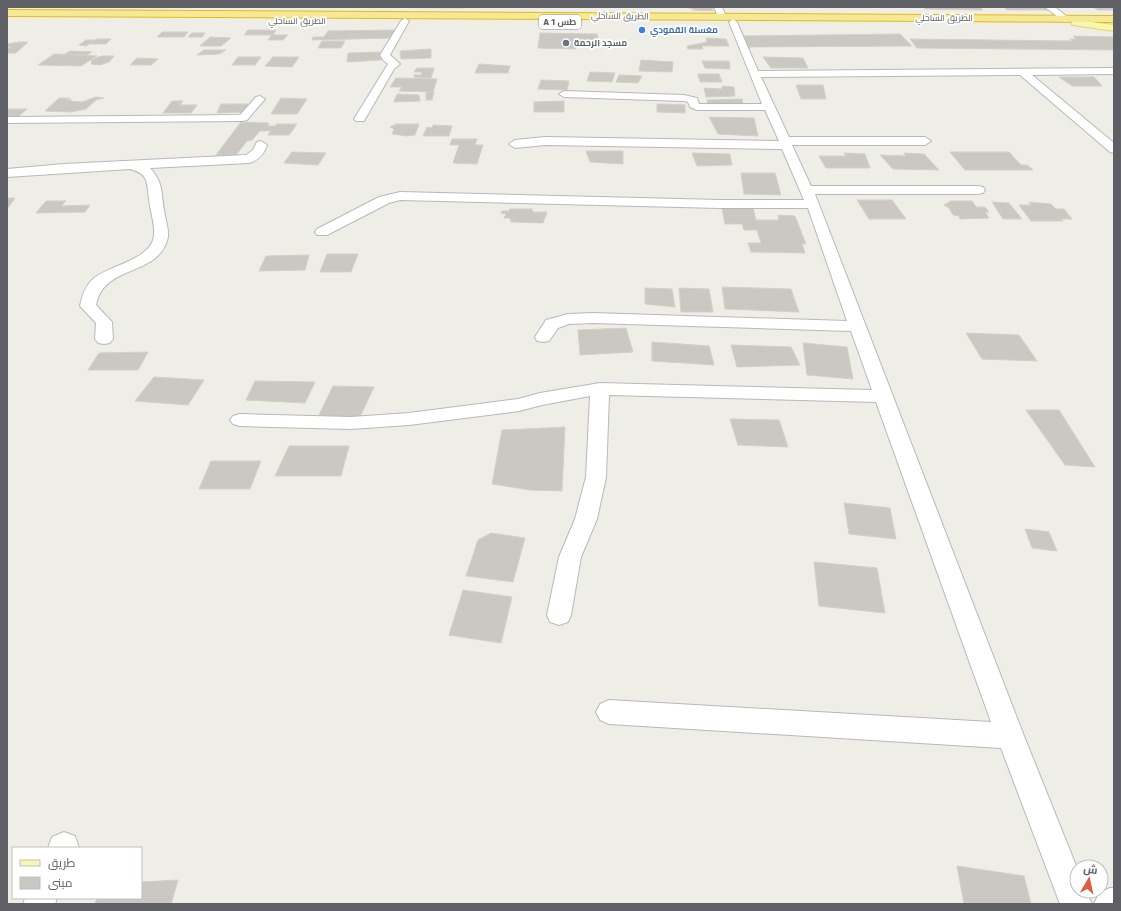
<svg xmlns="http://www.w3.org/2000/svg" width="1121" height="911" viewBox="0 0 1121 911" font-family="'Fira Sans',Cairo,sans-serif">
<rect width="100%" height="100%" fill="#efeee6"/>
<g fill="#cbc8c3" stroke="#d3d1c5">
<path d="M352 7H464L463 8Z"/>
<path d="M685 7H712L713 11 693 10V9Z"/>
<path d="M924 7H980L983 10 925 9Z"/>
<path d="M1004 7H1049L1053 10H1007Z"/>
<path d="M1093 7H1114V10H1098Z"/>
<path d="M248 30H276L273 35H244Z"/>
<path d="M396 30 391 38 312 40 313 37H324L328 31Z"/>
<path d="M162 32H188L184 37H157Z"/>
<path d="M192 33H205L202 37H188Z"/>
<path d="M540 33 597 34 599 41 588 40 575 49 538 48Z"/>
<path d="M900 34 912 46 747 47 741 36Z"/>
<path d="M272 35H288L283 40H268Z"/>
<path d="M1073 36 1114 37V50L917 48 910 39 1073 41 1070 39H1076Z"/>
<path d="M210 37 231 38 221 46H200Z"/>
<path d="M706 38 726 39 729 46H702L703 49H688L687 46 707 42Z"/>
<path d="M97 39H111L106 44H89Z"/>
<path d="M86 40H95L86 46 79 45Z"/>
<path d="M322 41H345L341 48H318Z"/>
<path d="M20 42H28L16 53H7V49L12 47H7V44Z"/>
<path d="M431 49V58L401 59 400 51Z"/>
<path d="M204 50H226L219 54 197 55Z"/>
<path d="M70 51 92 52 87 55 65 54Z"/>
<path d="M383 52 381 60 347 62 348 53Z"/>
<path d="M54 54 97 56 81 66 38 65Z"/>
<path d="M101 56H114L109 62 100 65 91 64 92 60Z"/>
<path d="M238 57H261L255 65H232Z"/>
<path d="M273 57H299L292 67 265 66Z"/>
<path d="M763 57 803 58 808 68H771Z"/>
<path d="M137 58 158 59 151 65H130Z"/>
<path d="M641 60 673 62 672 72 639 71Z"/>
<path d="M702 61H729L730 69 705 68Z"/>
<path d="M479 64 510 66 508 73H475Z"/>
<path d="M417 68H434L431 78 414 77V75H421L422 72H414Z"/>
<path d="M590 72 615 73 612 82 587 81Z"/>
<path d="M698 74H719L722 82H700Z"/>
<path d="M619 75 642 76 638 83 616 82Z"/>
<path d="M1059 77H1094L1102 86H1072Z"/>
<path d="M396 78 437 79 433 92 399 91 402 87H390Z"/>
<path d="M541 80 569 81 567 90 538 89Z"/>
<path d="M796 85H823L826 99H801Z"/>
<path d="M722 86 734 87 735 96 706 97 704 88 722 89Z"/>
<path d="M426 92H434L432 100H426Z"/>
<path d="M397 94 419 95 420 101 394 102Z"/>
<path d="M96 97 104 98 96 100 86 109 71 112 45 111 59 98H70L66 100H72L70 101 82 102Z"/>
<path d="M281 98 307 99 297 114H271Z"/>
<path d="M742 99 743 104 708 105 707 100Z"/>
<path d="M172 101H183L180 105H197L191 113H163Z"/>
<path d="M564 101V112H534V102Z"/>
<path d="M221 104H248L245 112 217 113Z"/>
<path d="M657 104 685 105V113L657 112Z"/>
<path d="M7 109H27L19 116H7Z"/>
<path d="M709 117 754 118 758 136 718 134Z"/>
<path d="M241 122 269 123 267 126H275L277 124H297L289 135H268L271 131H260L252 140 247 141 236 155H216Z"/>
<path d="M396 124H419L415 135 407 136 392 134 394 129 390 127Z"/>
<path d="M433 125 452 126 449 136H423L427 127 432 128Z"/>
<path d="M452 139H477L475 145H483L477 164 453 163 459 145H450Z"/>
<path d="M586 151H623V164L590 162Z"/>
<path d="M292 152 326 153 318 165 284 163Z"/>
<path d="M950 152H1009L1021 165H1027L1033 170H965Z"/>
<path d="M692 153 730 154 732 165 697 166Z"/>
<path d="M844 153 865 154 870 168H826L819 156H846Z"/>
<path d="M904 153 924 154 939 170 893 169 880 155 906 156Z"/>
<path d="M741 173H775L781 195 744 194Z"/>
<path d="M7 198H15L7 209Z"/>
<path d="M857 200H892L906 219H869Z"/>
<path d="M46 201H66L61 206 90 205 85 212 36 213Z"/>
<path d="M951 201H972L976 207H985L989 212H985L989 218 960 219 959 216 953 215 949 208 944 205Z"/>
<path d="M992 202 1009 203 1022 219H1003Z"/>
<path d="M1029 202 1051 204 1056 209H1064L1072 219H1060L1063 221H1031L1019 205H1031Z"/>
<path d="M722 208H753L756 220H779L778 215 795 216 806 244H802L805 253 751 252 748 243H761L757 230H744L742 224H725Z"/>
<path d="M510 209H532L533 212H547L543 223 511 222 510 218H504L506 214 501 213 502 211H509Z"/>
<path d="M327 254H358L351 272H320Z"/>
<path d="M309 255 305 270 259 271 266 256Z"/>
<path d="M722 287 791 289 799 312 725 309Z"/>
<path d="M645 288 672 289 675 307 645 304Z"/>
<path d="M679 288 709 289 713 312H681Z"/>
<path d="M626 328 633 352 580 355 578 330Z"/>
<path d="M966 333 1019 335 1037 361 982 359Z"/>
<path d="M652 342 709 346 714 365 652 361Z"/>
<path d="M803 343 847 347 853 379 807 375Z"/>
<path d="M731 345 791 347 800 365 737 367Z"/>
<path d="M148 352 138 370H88L99 353Z"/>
<path d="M154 377 204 380 188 405 135 401Z"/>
<path d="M255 381 315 382 305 403 246 400Z"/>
<path d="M333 386 374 387 359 419 319 415Z"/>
<path d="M1026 410H1059L1095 467 1065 465Z"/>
<path d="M730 419 779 420 788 447 738 445Z"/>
<path d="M565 427 562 491 530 490 492 484 502 430Z"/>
<path d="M289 446H349L341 476H275Z"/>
<path d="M211 461H261L250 489H199Z"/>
<path d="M844 503 890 508 896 539 849 534Z"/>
<path d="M1025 529 1049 532 1057 551 1032 548Z"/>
<path d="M491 533 525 538 513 582 466 576 478 540Z"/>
<path d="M814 562 877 568 885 613 819 606Z"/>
<path d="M463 590 512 597 501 643 449 635Z"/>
<path d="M957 866 1024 876 1031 904H964Z"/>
<path d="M178 880 171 904H95L97 898H141V882Z"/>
</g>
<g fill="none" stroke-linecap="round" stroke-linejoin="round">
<g stroke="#b6b8bc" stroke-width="2">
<g id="minor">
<path d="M714 7H722L726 17 725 19H719Z"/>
<path d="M1045 7H1055L1070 19 1066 22 1063 21Z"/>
<path d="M405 18 409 21 390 55 400 64 394 69 364 121H356L354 119 388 64 383 60 380 55 401 21Z"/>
<path d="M733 19 737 22 758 71 1114 68V74L1032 75 1114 143V153L1110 152 1020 75 761 77 789 137H925L931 141 925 145H792L811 186H978L983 187 985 190 983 193 978 194H815L1024 736 1077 868V891H1086L1092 904H1060L1001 748 609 724 600 720 596 712 600 704 609 700 991 722 876 402 609 395 606 477 597 519 581 557 571 615 568 622 559 625 550 622 547 615 559 557 575 519 586 477 590 396 542 405 519 411 409 425 351 429 240 426 233 424 230 420 233 416 240 414 351 417 409 413 518 399 540 393 600 383 872 390 851 331 593 323 569 324 558 328 549 341 543 342 537 341 535 337 546 320 568 314 593 313 847 321 808 208H720L400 200 389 203 327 235H317L315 232 317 229 379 197 400 192 720 200H804L782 149 545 145 515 148 509 144 515 140 545 137 779 141 765 110H697L690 107 688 102 684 101 564 97 559 94 564 91 684 95 697 98 699 104H762L729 22Z"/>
<path d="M260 96 265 99 247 120 243 121 7 123V117L240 115 256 97Z"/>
<path d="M261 141 267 145C264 154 259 160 249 163L150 168C163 182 161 191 164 210 165 218 169 229 168 237 159 278 104 263 96 305L112 322 113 339 110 343 104 344 98 343 95 339 96 323 80 306C82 296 85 286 93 279 109 265 152 260 154 235 155 224 150 210 149 199 147 181 148 174 130 169L7 177V169L64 164 246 155 253 150 257 142Z"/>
<path d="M64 832 75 836 79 848H48L52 837Z"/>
<path d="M1110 888H1114V904H1094L1099 893Z"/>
<path d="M25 898H57L55 904H23Z"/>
</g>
</g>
<g stroke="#e7d367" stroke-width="2">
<path id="major" d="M1076 20 1114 25V31L1073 25 1071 23 1073 21Z"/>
</g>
<g stroke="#e4bc11" stroke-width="2">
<path id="highway" d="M7 10 1114 16V22L7 16Z"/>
</g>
<use href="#minor" fill="#fff" fill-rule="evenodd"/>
<use href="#major" fill="#f9f6b1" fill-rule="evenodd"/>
<use href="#highway" fill="#f5e997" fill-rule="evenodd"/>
</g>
<circle fill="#3f7fe0" stroke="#fff" stroke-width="1.5" cx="642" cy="30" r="4"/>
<circle fill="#6b7280" stroke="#fff" stroke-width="1.5" cx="566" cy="43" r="4"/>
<g text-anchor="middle" stroke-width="3.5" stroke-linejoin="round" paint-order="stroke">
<g font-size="9" fill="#5e6065" stroke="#fff">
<text transform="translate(620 16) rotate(1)" y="3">الطريق الساحلي</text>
<text x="944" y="21">الطريق الساحلي</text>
<text x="297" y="24">الطريق الساحلي</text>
</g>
<rect fill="#fff" stroke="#8e9093" stroke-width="1" x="539" y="15" width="42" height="14" rx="3"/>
<g font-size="9" font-weight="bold" fill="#5e6065">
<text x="560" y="25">A 1 طس</text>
</g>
<g font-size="9" font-weight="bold" fill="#366cbe" stroke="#fff" text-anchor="start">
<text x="650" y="33">مغسلة القمودي</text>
</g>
<g font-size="9" font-weight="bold" fill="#5b616d" stroke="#fff" text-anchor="start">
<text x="574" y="46">مسجد الرحمة</text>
</g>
</g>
<rect width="1121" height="911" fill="none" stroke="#5e6065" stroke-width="16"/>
<rect x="12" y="847" width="130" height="52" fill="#ffffff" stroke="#bfbfc1"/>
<rect x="20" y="860" width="20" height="6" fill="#f9f6b1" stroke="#bfbfc1"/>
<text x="48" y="867" font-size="12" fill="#5e6065">طريق</text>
<rect x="20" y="877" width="20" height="12" fill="#cbc8c3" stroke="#bfbfc1"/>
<text x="48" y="887" font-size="12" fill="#5e6065">مبنى</text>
<g transform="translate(1089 879) rotate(9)"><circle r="19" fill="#ffffff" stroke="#bfbfc1"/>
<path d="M0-3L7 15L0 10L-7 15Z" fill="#dd5e3e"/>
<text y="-6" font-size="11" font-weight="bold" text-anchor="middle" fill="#5e6065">ش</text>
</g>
</svg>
